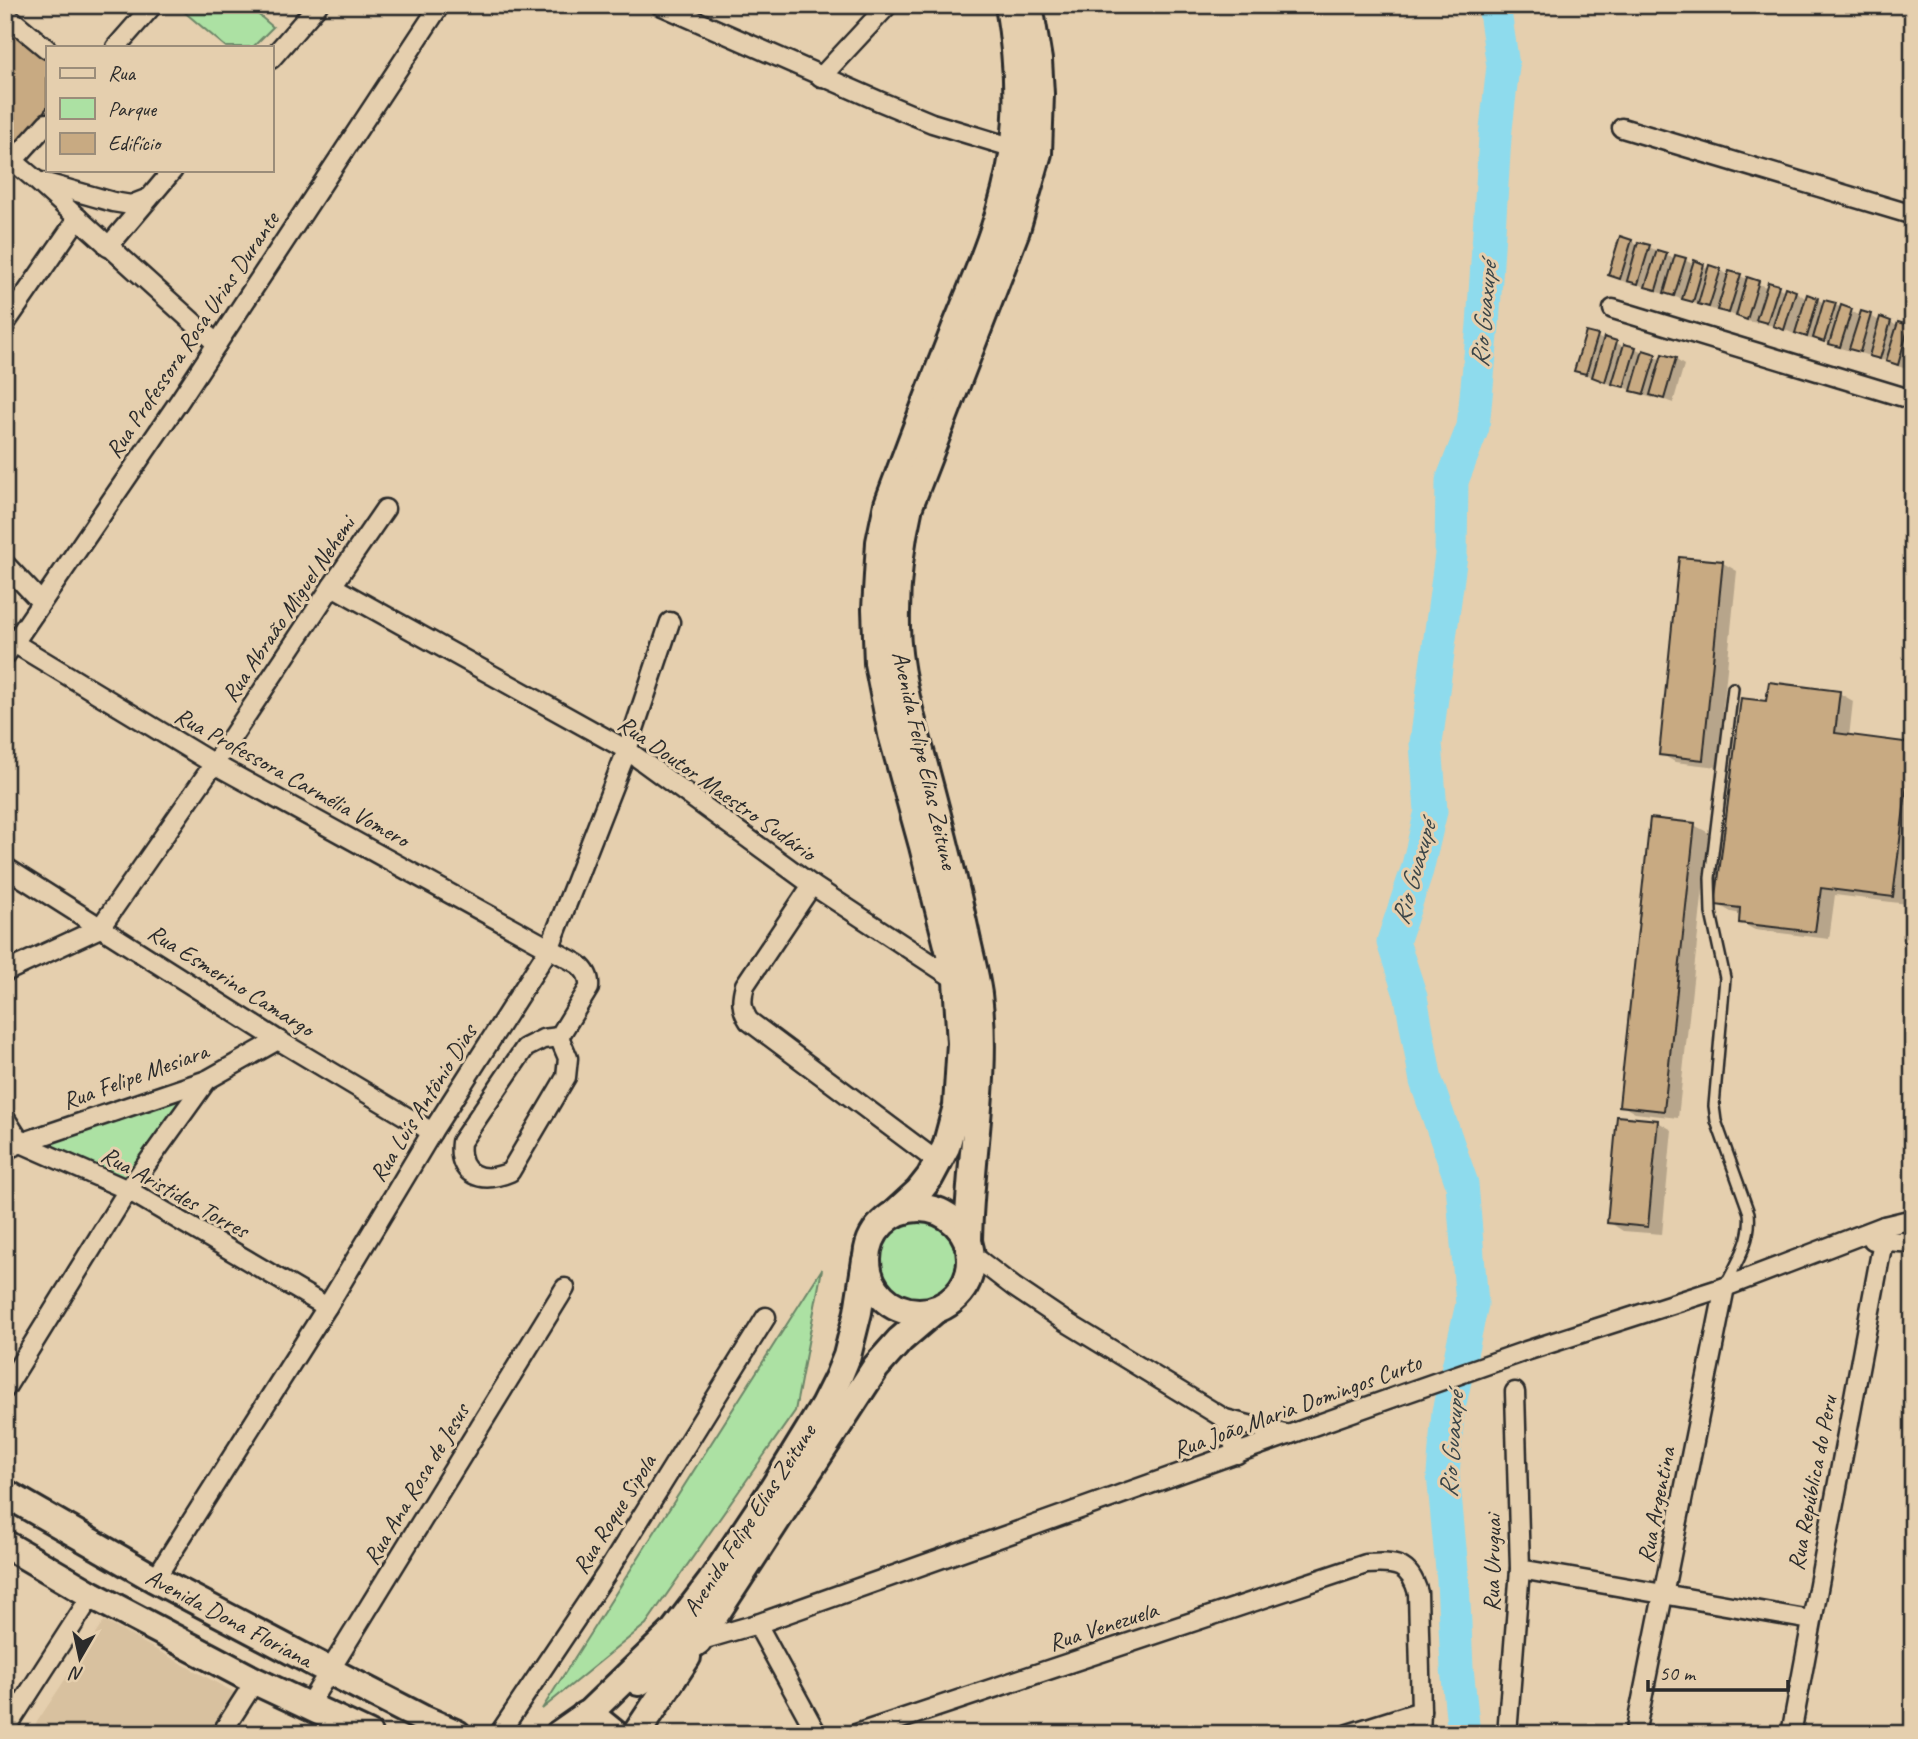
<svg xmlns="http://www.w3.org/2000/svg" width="1918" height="1739" viewBox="0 0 1918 1739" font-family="Caveat,sans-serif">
<rect width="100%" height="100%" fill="#e5cfae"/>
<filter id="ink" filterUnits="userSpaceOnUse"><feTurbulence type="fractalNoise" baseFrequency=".0143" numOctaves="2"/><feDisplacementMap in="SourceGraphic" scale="14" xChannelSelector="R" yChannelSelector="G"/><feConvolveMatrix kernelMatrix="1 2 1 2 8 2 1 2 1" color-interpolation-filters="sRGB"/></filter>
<g filter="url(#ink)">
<path fill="#d8c19f" d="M104 1621 237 1694 210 1734H29Z"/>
<g fill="#ace1a3" stroke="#6c8667" stroke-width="2">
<path d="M176 5H247L273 27 253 47H226Z"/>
<path d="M189 1092 129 1180 38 1143Z"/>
<circle cx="919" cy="1260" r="44"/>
<path d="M822 1269 795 1411 646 1624 542 1709Z"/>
</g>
<g fill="#0003">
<path d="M47 53V141L36 153 17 142Z"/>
<path d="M1631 241 1639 246 1649 247 1676 259 1685 260 1694 265 1695 263 1710 269 1720 270 1730 276H1740L1768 288 1778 287 1785 291 1796 292 1807 299H1817L1825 304 1835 305 1861 316 1862 314 1871 316 1881 322H1891L1898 327 1899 324 1909 327 1913 329V368L1908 365 1907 369 1897 366 1889 361 1880 360 1870 354 1869 356 1860 353 1851 348 1850 351 1840 348 1817 338 1816 340 1806 338 1795 331 1794 334 1777 326 1767 325 1758 319 1757 323 1747 321 1719 309 1718 311 1693 303 1684 298V300L1675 297 1666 292 1665 294 1657 292 1630 281 1629 283 1619 280 1610 274Z"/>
<path d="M1597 337 1605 341 1616 343 1625 347 1636 349 1662 360 1675 359 1684 365 1673 403 1654 396 1653 398 1642 395 1615 383 1614 385 1603 382 1576 370Z"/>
<path d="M1723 563 1737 571 1717 767 1675 762 1661 754Z"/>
<path d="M1839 693 1853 701 1849 737 1913 745V858L1907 904 1835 895 1829 939 1755 930 1740 922 1741 914 1731 912 1717 904 1768 703Z"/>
<path d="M1694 825 1709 833 1678 1118 1635 1113 1621 1105Z"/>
<path d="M1658 1122 1672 1130 1662 1234 1623 1231 1609 1222Z"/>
</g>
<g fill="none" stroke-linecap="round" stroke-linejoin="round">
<path stroke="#8edbed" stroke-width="33" d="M1464 1734 1457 1668 1453 1580 1443 1474 1448 1412 1472 1304 1462 1184 1426 1081 1411 997 1393 942 1417 870 1431 811 1426 743 1451 555 1452 481 1473 427 1483 325 1495 138 1503 66 1494 5"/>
</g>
<g fill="#c8aa82" stroke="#2b2b2b" stroke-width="2">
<path d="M5 21 47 56V108L16 144 5 135Z"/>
<path d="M1620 236 1632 240 1620 279 1608 275Z"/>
<path d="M1638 242 1650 245 1638 284 1627 281Z"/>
<path d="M1657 250 1667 253 1656 290 1645 287Z"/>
<path d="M1675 255 1686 258 1674 296 1664 293Z"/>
<path d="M1694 260 1704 264 1693 302 1682 299Z"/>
<path d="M1709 265 1721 269 1709 307 1698 304Z"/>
<path d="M1729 271 1741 274 1729 313 1717 310Z"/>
<path d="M1747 277 1759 281 1747 320 1736 316Z"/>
<path d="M1768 282 1779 285 1767 323 1756 320Z"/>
<path d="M1785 287 1796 291 1784 330 1773 326Z"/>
<path d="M1807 294 1818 298 1807 337 1795 333Z"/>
<path d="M1824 300 1836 303 1824 342 1813 338Z"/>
<path d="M1841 305 1852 309 1840 347 1829 344Z"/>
<path d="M1861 311 1871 314 1860 352 1849 349Z"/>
<path d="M1880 317 1891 321 1880 359 1869 356Z"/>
<path d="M1898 322 1909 325 1898 365 1886 361Z"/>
<path d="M1586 332 1598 335 1586 374 1574 371Z"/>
<path d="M1604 337 1617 341 1605 382 1592 377Z"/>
<path d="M1624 344 1636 347 1624 387 1612 384Z"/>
<path d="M1913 346V368L1906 367Z"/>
<path d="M1643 350 1656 354 1644 394 1631 391Z"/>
<path d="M1662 354 1676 358 1664 399 1650 395Z"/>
<path d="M1679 557 1723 561 1703 760 1659 755Z"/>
<path d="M1769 682 1840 691 1835 733 1912 743 1893 897 1821 888 1815 932 1739 923 1740 908 1715 905 1741 698 1766 701Z"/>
<path d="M1650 818 1695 823 1664 1111 1619 1106Z"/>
<path d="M1617 1116 1658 1120 1648 1227 1607 1223Z"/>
</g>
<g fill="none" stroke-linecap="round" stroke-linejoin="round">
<g stroke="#2b2b2b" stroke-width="14">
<path id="lane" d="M1726 1284C1738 1261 1752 1239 1749 1213L1716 1121 1714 1106 1725 978 1711 913 1710 878 1733 688"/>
</g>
<g stroke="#2b2b2b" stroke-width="23">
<g id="street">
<path d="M660 5 879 101 932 123 1024 151"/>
<path d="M5 14 47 49"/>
<path d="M116 47 153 5"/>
<path d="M271 59 318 5"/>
<path d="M821 77 888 5"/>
<path d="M1622 128 1913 215"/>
<path d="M5 154 37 181 217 344"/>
<path d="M13 161 47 123"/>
<path d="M42 182 113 202 131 205 149 198"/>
<path d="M108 247 173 170"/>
<path d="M1613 309 1913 400"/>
<path d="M5 324 78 218"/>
<path d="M5 564 41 602"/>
<path d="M332 586 627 750 812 885 961 983"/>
<path d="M14 643 214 764 578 964C586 971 590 977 589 988L559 1037"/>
<path d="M5 656 180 400 440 5"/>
<path d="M5 867 278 1040 432 1132"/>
<path d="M812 885 745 985C741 999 741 1009 749 1021L939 1163"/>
<path d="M5 972 100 928 214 764 332 586 385 509"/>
<path d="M559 1037 568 1058 566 1077 510 1172C482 1184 457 1176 461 1142L525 1048 543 1039Z"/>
<path d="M5 1118 21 1143 128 1190 327 1307"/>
<path d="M5 1150 21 1143 207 1080 278 1040"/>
<path d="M1873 1240 1913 1243"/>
<path d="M971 1254 1014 1287 1066 1322 1225 1419 1288 1435"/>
<path d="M5 1389 128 1190 207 1080"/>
<path d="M1225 1419 1237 1454"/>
<path d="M1520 1569 1811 1620"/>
<path d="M155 1579 327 1307 432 1132 550 947 627 750 670 622"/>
<path d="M757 1624 817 1734"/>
<path d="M698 1641 757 1624 1403 1394 1526 1351 1725 1287 1884 1226 1913 1219"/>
<path d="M308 1706 565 1288"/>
<path d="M5 1730 92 1595"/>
<path d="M221 1734 255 1681"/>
<path d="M499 1734 606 1574 766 1317"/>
<path d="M856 1734 1366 1564C1395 1562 1410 1563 1418 1593L1421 1711 1420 1734"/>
<path d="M1348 1734 1421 1711"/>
<path d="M1507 1734 1520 1569 1515 1392"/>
<path d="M1635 1734 1725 1287"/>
<path d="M1791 1734 1883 1241 1884 1226"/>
</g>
</g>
<g stroke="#2b2b2b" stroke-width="32">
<g id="secondary">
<circle cx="919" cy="1260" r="52"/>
<path d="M895 1213 919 1191 930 1177 946 1147 957 1106 961 1043 957 981 923 846 892 734 878 663 876 609 880 542 888 504 900 472C918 424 937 375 956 327 980 269 1005 212 1014 149 1021 101 1017 53 1009 5"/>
<path d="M968 1243C969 1160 988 1077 978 994 975 973 969 952 965 932 953 875 938 818 923 762 911 718 897 672 896 627 895 586 900 545 909 506L1016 230 1038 153 1040 94 1038 60 1029 5"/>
<path d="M5 1493 155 1579 330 1671 423 1719 457 1734"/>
<path d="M5 1544 92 1595 255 1681 368 1734"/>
<path d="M639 1682 698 1641 876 1367 900 1340 935 1310"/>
<path d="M585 1715 599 1721 615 1734"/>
<path d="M559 1734 589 1713 673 1632 711 1582 773 1489 824 1406 838 1378 847 1356 858 1312 866 1260"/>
<path d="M636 1734 687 1657"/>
</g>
</g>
<use href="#lane" stroke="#e5cfae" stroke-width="9"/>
<use href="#street" stroke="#e5cfae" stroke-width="18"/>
<use href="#secondary" stroke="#e5cfae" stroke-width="26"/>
</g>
</g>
<g text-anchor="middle" stroke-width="6" stroke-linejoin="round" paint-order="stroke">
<g font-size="24" fill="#2b2b2b" stroke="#e5cfae">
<text transform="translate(192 335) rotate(-56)" y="8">Rua Professora Rosa Urias Durante</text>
<text transform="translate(288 609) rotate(-56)" y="8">Rua Abraão Miguel Nehemi</text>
<text transform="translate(925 760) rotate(77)" y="8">Avenida Felipe Elias Zeitune</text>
<text transform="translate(292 777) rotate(29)" y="8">Rua Professora Carmélia Vomero</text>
<text transform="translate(717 788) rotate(35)" y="8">Rua Doutor Maestro Sudário</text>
<text transform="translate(231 980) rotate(32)" y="8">Rua Esmerino Camargo</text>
<text transform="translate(135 1076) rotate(-20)" y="8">Rua Felipe Mesiara</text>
<text transform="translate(423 1103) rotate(-58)" y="8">Rua Luís Antônio Dias</text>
<text transform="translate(175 1192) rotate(29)" y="8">Rua Aristides Torres</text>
<text transform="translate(1297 1406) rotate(-20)" y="8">Rua João Maria Domingos Curto</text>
<text transform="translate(1812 1483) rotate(-79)" y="8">Rua República do Peru</text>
<text transform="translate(416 1484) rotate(-59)" y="8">Rua Ana Rosa de Jesus</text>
<text transform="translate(1656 1505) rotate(-79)" y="8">Rua Argentina</text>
<text transform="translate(614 1514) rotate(-58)" y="8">Rua Roque Sipola</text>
<text transform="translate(749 1520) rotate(-57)" y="8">Avenida Felipe Elias Zeitune</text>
<text transform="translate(1492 1563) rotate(-89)" y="8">Rua Uruguai</text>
<text transform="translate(229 1618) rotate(28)" y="8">Avenida Dona Floriana</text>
<text transform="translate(1103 1626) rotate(-18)" y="8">Rua Venezuela</text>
</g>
<g font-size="26" font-style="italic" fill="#3a4548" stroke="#e5cfae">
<text transform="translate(1483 315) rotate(-85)" y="9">Rio Guaxupé</text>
<text transform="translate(1413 873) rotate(-74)" y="9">Rio Guaxupé</text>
<text transform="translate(1451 1445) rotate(-86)" y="9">Rio Guaxupé</text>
</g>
</g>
<rect width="1918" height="1739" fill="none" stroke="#e5cfae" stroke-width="28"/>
<rect x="14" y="14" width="1890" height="1711" fill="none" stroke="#2b2b2b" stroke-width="2.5" filter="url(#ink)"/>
<rect x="46" y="46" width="228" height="126" fill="#e5cfae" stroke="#9b8d7a" stroke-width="2"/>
<rect x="60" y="68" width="35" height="10" fill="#e5cfae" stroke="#9b8d7a" stroke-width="2"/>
<text x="108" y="80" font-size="21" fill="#2b2b2b">Rua</text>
<rect x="60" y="98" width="35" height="21" fill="#ace1a3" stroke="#9b8d7a" stroke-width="2"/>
<text x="108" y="116" font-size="21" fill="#2b2b2b">Parque</text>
<rect x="60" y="133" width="35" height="21" fill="#c8aa82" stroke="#9b8d7a" stroke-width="2"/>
<text x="108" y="150" font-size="21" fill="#2b2b2b">Edifício</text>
<g transform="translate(80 1658) rotate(189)" stroke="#e5cfae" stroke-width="5" paint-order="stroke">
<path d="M0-5L12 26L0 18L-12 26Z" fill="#2b2b2b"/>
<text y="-10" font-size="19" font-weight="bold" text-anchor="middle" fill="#2b2b2b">N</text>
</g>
<path d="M1648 1680v10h140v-10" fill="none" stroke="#2b2b2b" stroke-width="3.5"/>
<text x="1659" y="1680" font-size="21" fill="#2b2b2b" stroke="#e5cfae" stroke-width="5" paint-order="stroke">50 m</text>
</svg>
